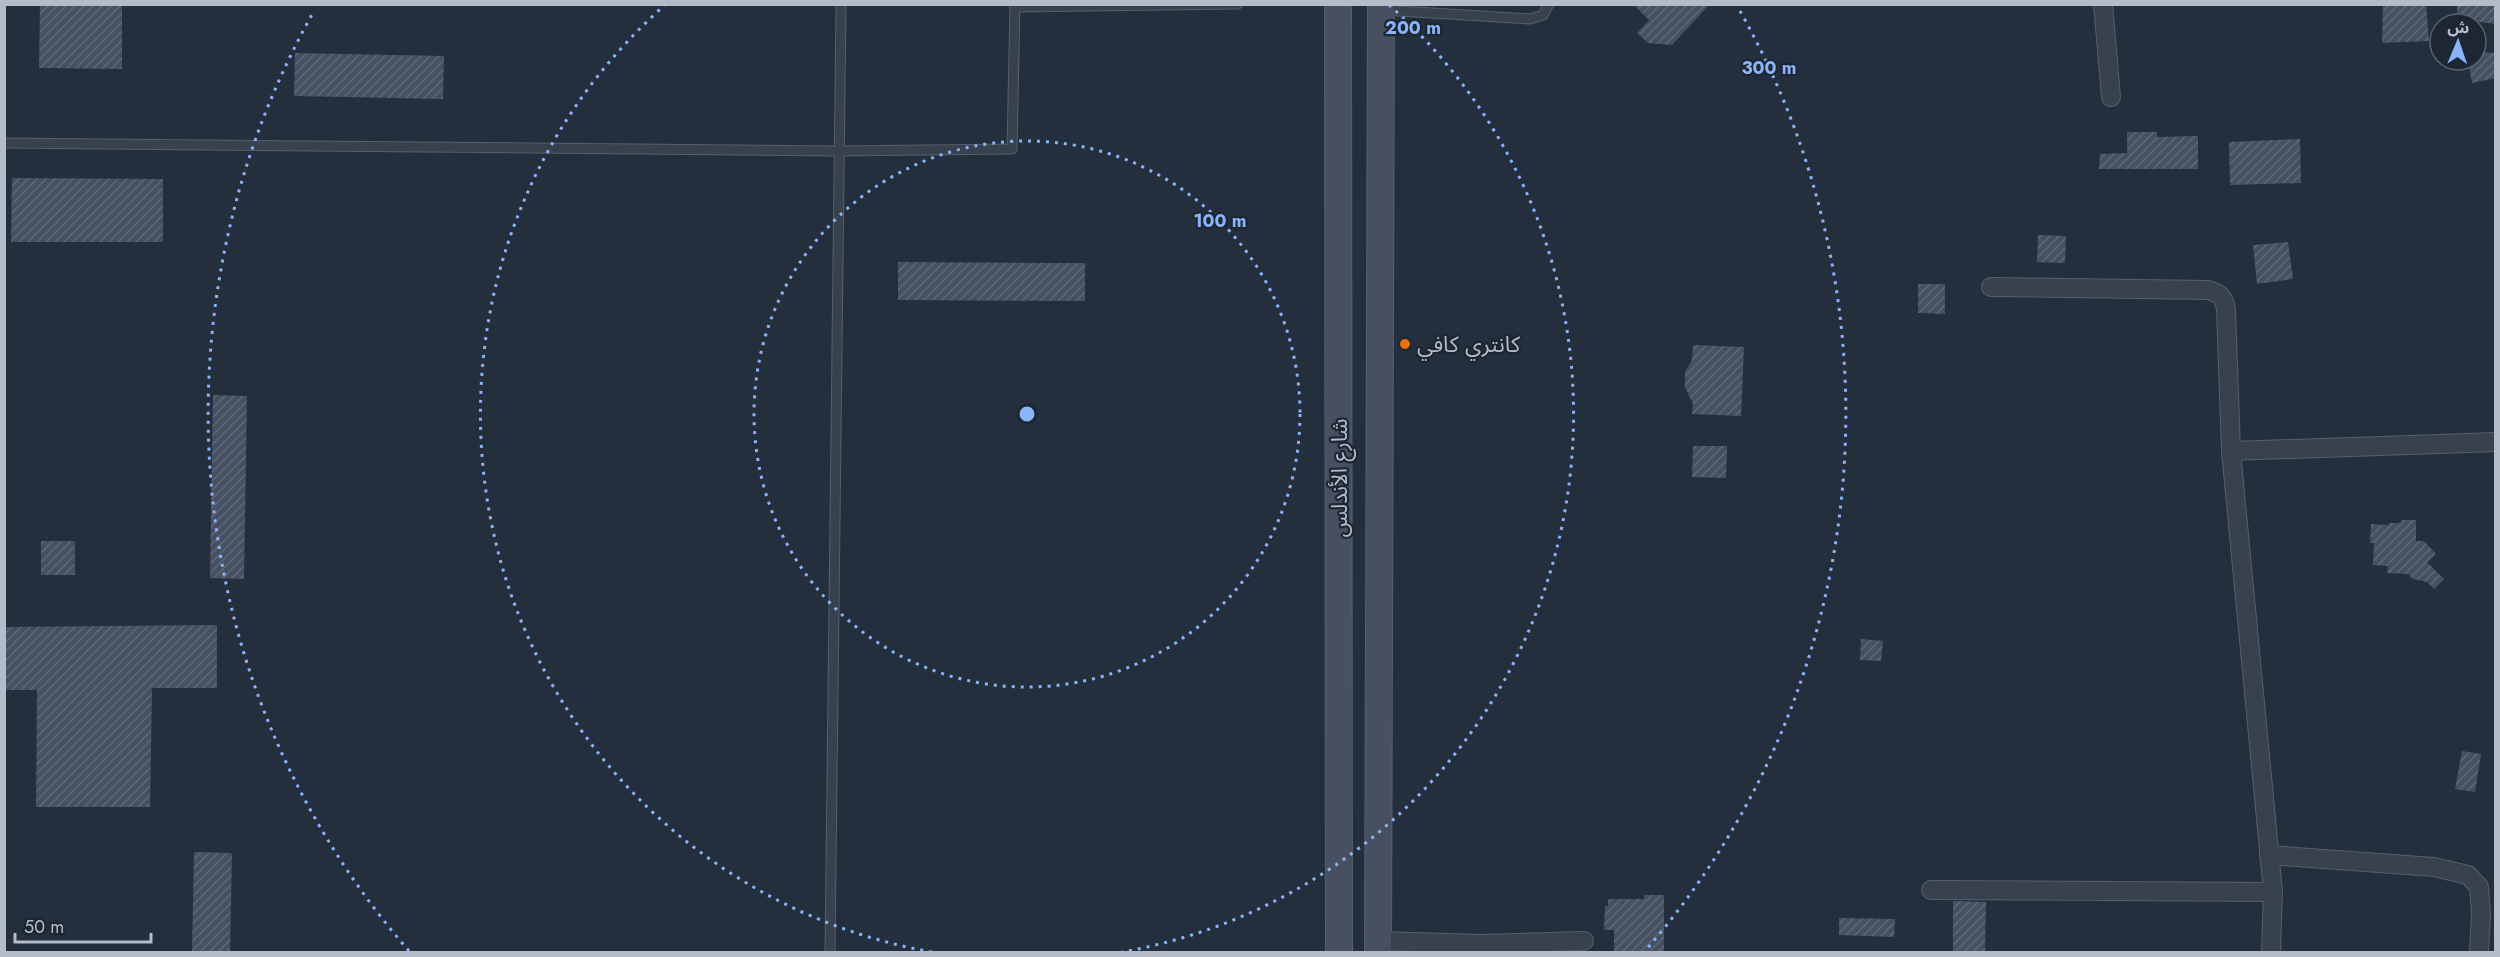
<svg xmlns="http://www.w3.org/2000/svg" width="2500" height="957" viewBox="0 0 2500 957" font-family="Jost,'Noto Sans Arabic',sans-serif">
<defs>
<pattern id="building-hatch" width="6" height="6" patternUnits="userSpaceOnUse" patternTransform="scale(1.5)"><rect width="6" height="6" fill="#455162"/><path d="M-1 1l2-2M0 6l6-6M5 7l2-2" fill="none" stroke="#5d6877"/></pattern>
</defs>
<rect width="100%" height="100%" fill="#242f3e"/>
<g fill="url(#building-hatch)">
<path d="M40 4H122V69L39 68Z"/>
<path d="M1633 4H1710L1672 45 1648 43 1637 33 1649 20Z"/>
<path d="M2383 4H2426L2429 41 2382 43Z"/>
<path d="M2457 4H2496V24L2457 19Z"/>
<path d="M2476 52 2496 53V78L2472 83 2468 60H2476Z"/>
<path d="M295 53 444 56 443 99 294 96Z"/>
<path d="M2127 132H2157V137L2198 136V169H2099L2100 154 2127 153Z"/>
<path d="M2300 139 2301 183 2230 185 2229 142Z"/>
<path d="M12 178 163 179V242H11Z"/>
<path d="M2038 235 2066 236 2065 263 2037 262Z"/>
<path d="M2288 242 2293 279 2257 284 2253 245Z"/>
<path d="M898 262 1085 263V301L898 300Z"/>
<path d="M1918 284H1945V314L1918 313Z"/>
<path d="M1693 345 1744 347 1741 416 1692 414 1693 404 1685 387V372L1692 360Z"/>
<path d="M213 395 247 396 244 579 210 578Z"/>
<path d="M1693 446H1727L1726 478 1692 477Z"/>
<path d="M2401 520H2416V541H2424L2436 554 2427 562 2444 579 2434 589 2427 582 2413 579 2408 574 2387 573 2388 566 2373 565 2374 543H2370L2371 524 2389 525V523H2401Z"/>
<rect x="41" y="541" width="34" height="34"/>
<path d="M217 625V688H152L150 807H36L37 690H4V627Z"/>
<path d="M1861 639 1883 641 1881 661 1860 660Z"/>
<path d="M2462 751 2481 754 2475 792 2455 789Z"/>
<path d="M194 852 232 853 230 952H192Z"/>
<path d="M1644 895H1664V952H1614V930H1604L1605 906H1608V899H1644Z"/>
<path d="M1953 901 1986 902 1985 952H1953Z"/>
<path d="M1839 918 1895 919 1894 937 1839 935Z"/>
</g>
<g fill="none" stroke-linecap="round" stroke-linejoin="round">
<g stroke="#565f6c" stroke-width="11">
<g id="lane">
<path d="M1015 7 1238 4"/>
<path d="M1383 10 1530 19 1543 15 1549 4"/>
<path d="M4 143 837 151 1012 149 1015 4"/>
<path d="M830 952 841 4"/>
</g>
</g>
<g stroke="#565f6c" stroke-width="20">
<g id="street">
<path d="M2103 4 2111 97"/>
<path d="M1991 287 2208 290C2220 293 2224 298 2226 309L2231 451 2273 892 2271 952"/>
<path d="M2231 451 2496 442"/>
<path d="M2269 855 2434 867 2468 875 2479 887 2481 913 2479 952"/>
<path d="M1931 890 2273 892"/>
<path d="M1378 941 1481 944 1584 941"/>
</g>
</g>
<g stroke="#565f6c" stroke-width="28">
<g id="secondary">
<path d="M1338 4 1339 952"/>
<path d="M1378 952 1381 4"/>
</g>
</g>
<use href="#lane" stroke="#38414e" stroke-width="9"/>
<use href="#street" stroke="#38414e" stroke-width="18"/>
<use href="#secondary" stroke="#465061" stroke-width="26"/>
</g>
<g fill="none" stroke="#8ab4f8" stroke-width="3" stroke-dasharray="3 6">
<circle cx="1027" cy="414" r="273"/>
<path d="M932 952A546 546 0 0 1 665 5M1389 5A546 546 0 0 1 1122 952"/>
<path d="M409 951A819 819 0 0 1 314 11M1740 11A819 819 0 0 1 1645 951"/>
</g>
<circle fill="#e8710a" stroke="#1d2633" stroke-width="2" cx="1405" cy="344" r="6"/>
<g text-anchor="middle" stroke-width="4.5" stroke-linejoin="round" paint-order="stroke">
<g font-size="22" fill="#b4bcc9" stroke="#1d2633" text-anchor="start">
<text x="1417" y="352">كانتري كافي</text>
</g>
<g font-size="22" fill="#b4bcc9" stroke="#1d2633">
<text transform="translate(1339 478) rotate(-90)" y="8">شارع الأندلس</text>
</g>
</g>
<circle cx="1027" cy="414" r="9" fill="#8ab4f8" stroke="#1d2633" stroke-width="3"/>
<g font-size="18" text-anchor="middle" font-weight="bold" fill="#8ab4f8" stroke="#1d2633" stroke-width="4.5" stroke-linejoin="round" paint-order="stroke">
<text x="1413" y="34">200 m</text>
<text x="1769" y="74">300 m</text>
<text x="1220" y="227">100 m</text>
</g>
<rect width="2500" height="957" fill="none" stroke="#b4bcc9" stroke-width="12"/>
<g transform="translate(2458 42) rotate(2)"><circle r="28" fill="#1d2633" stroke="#59626f" stroke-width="1.5"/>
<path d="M0-4.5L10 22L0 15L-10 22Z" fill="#8ab4f8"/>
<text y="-9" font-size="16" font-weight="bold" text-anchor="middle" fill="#b4bcc9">ش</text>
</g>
<path d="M15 933v9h136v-9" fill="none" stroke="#b4bcc9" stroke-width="3"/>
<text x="24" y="933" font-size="18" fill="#b4bcc9" stroke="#1d2633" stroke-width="4.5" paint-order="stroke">50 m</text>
</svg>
